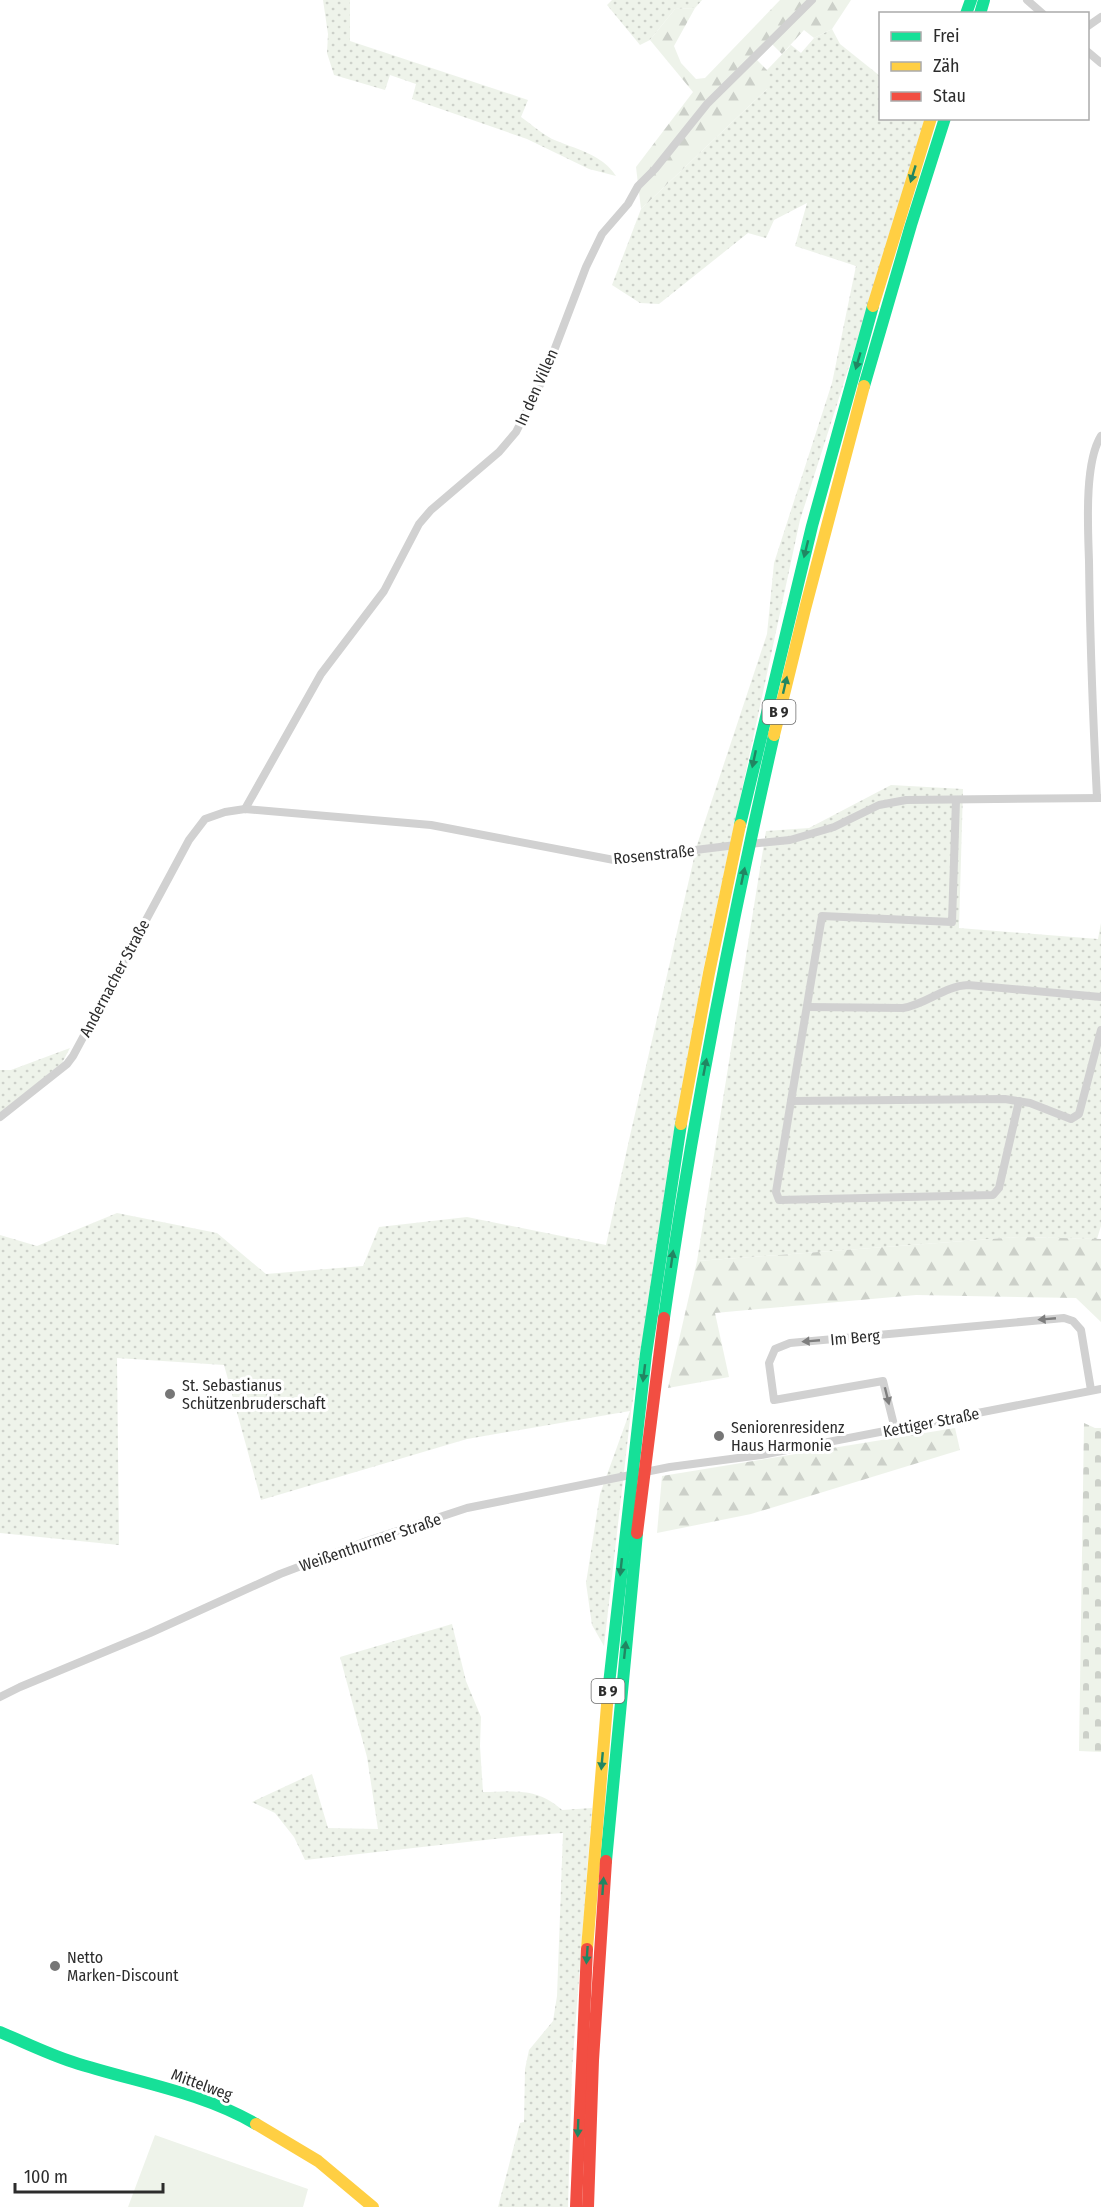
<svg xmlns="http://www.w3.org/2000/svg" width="1101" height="2207" viewBox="0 0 1101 2207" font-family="'Fira Sans Condensed',sans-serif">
<defs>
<pattern id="grass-dots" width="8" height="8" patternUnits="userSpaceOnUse" patternTransform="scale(1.5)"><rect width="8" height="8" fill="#eef3ea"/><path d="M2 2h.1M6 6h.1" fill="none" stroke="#ccd0c9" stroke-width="1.8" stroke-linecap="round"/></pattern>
<pattern id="forest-firs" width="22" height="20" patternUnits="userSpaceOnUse" patternTransform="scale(1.5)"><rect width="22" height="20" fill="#eef3ea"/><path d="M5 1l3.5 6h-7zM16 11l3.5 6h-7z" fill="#ccd0c9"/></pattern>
<pattern id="cemetery-stones" width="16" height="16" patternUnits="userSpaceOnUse" patternTransform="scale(1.5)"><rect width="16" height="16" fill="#eef3ea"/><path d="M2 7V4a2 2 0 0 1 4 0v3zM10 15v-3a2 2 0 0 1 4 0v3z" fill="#ccd0c9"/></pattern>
</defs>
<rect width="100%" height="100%" fill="#fff"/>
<g fill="url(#grass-dots)">
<path d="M323 0H350V41L528 100 521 117C531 124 541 133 552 139 575 149 602 154 616 176L589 169 527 139 412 99 416 84 390 75 385 90 334 75 327 53 328 34Z"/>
<path d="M612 0H702L695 8 675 9 650 40 640 45 607 5Z"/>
<path d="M832 29 840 44 880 76V118L928 119 800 520 703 971 631 1411 604 1646 592 1625 586 1583 600 1494 630 1411 467 1439 261 1500 224 1365 117 1358 119 1545 0 1533V1235L37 1246 117 1213 217 1233 266 1274 363 1266 379 1227 467 1217 606 1245 629 1140 697 845 767 634 774 563 832 383 856 266 795 246 807 203 774 220 766 238 748 233 659 304 640 303 612 285 641 209 767 89V70L791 45 801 53 814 38Z"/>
<path d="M891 785 963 789 959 928 1098 939 1101 923V1226L1097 1239 1019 1237 697 1261 766 831 809 828Z"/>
<path d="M70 1048 62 1063 0 1113V1070H11Z"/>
<path d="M452 1624 466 1681 481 1717 480 1746 483 1792C515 1792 536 1787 562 1810L592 1808 572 2069 568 2207H498L520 2123 524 2122 525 2069 529 2050 553 2021 557 1996 563 1833 522 1836 305 1860 294 1837 275 1813 252 1802 312 1774 328 1828 378 1829 367 1757 340 1657Z"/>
</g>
<g fill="url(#forest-firs)">
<path d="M780 0H851L832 29 814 38 804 30 782 54 772 44 757 60 767 70V89L641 209 636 167 693 92 650 40 675 9 695 8 674 46 681 63 696 79 705 78Z"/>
<path d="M1019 1237 1101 1239V1322L1076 1298 916 1295 715 1313 729 1377 668 1388 697 1261Z"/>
<path d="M955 1428 960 1450 751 1514 657 1533 662 1476Z"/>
</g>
<path fill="url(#cemetery-stones)" d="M1084 1423 1095 1428H1101V1752L1079 1751Z"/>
<path fill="#eef3ea" d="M155 2135 308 2189 303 2207H128Z"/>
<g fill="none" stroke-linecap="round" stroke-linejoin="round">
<g stroke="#d1d1d1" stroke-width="8">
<path d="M1027 0 1043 14"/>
<path d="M1088 26 1101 17"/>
<path d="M1088 52 1101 63"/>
<path d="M1097 798C1093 719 1090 641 1089 561 1088 529 1084 463 1101 436"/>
<path d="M956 800 952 922 822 916 791 1101 1005 1099 1030 1103 1071 1119 1079 1114 1101 1030"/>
<path d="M245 809 321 674 384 591 419 524 431 510 499 452 516 432 544 377 586 267 602 234 628 204 638 186 655 169 707 104 812 0"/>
<path d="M749 844 790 840 834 827 879 805 906 800 1101 798"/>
<path d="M807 1007 903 1008C927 1004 944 986 968 985L1101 997"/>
<path d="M791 1101 776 1192 779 1200 993 1195 999 1188 1019 1101"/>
<path d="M0 1117 67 1064 73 1056 189 840 205 819 225 812 245 809 431 825 614 860 736 845"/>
<path d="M895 1429 883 1381 774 1400 769 1363 775 1349 790 1343 1064 1318 1073 1321 1081 1330 1091 1390"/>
<path d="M0 1697 20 1687 150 1633 280 1574 367 1541 467 1508 670 1467 761 1455 1101 1389"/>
</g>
<g stroke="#16e098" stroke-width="12">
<path d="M966 14 971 0"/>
<path d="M980 14 984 0"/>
<path d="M864 386 911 225 945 118"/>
<path d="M740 825 812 526 873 306"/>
<path d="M664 1318C692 1122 730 928 774 735"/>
<path d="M608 1693 646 1354 681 1124"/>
<path d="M606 1861 637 1533"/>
<path d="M0 2032C24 2042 48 2054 73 2062 134 2082 199 2091 256 2124"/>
</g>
<g stroke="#ffcf43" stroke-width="12">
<path d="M873 306 931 118"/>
<path d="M774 735 805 609 864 386"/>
<path d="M681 1124 709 973 740 825"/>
<path d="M587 1949 608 1693"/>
<path d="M256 2124 318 2161 373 2207"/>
</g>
<g stroke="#f24e42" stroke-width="12">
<path d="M637 1533 664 1318"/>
<path d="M576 2207 587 1949"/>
<path d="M588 2207 593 2060 606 1861"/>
</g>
</g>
<defs><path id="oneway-solid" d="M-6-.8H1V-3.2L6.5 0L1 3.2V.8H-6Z" transform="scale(1.5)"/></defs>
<g fill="#218662">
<use href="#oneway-solid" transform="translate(913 174) rotate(107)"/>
<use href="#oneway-solid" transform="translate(858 361) rotate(106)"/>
<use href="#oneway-solid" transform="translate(806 549) rotate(104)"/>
<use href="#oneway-solid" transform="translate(785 685) rotate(-77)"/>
<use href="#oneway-solid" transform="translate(754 759) rotate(102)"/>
<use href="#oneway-solid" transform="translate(743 876) rotate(-78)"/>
<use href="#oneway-solid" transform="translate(705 1067) rotate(-79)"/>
<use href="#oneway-solid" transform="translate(672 1259) rotate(-82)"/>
<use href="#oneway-solid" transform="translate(644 1373) rotate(97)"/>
<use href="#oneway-solid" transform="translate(621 1567) rotate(96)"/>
<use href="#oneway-solid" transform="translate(625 1650) rotate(-84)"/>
<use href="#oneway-solid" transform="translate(602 1761) rotate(95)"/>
<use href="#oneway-solid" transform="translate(603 1886) rotate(-86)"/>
<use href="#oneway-solid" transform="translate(587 1955) rotate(94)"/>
<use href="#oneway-solid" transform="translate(578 2128) rotate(92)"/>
</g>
<g fill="#7e7e7e">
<use href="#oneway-solid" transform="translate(1047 1319) rotate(175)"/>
<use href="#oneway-solid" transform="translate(811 1341) rotate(175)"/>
<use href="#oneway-solid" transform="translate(887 1396) rotate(76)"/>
</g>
<g fill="#767676" stroke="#fff" stroke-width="2">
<circle cx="170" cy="1394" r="6"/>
<circle cx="719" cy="1436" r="6"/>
<circle cx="55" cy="1966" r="6"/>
</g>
<g text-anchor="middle" stroke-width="6" stroke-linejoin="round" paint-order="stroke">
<g fill="#fff" stroke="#6b6b6b" stroke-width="1.5">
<rect x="762.5" y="700" width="33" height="24" rx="4.5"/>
<rect x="591.5" y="1679" width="33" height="24" rx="4.5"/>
</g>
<g font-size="15" font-weight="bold" fill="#2c2c2c">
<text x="779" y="717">B 9</text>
<text x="608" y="1696">B 9</text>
</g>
<g font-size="16" fill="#2c2c2c" stroke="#fff">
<text transform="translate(536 387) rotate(-66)" y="6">In den Villen</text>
<text transform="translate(654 854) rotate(-6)" y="6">Rosenstraße</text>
<text transform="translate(114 978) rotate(-62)" y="6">Andernacher Straße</text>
<text transform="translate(855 1337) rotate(-5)" y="6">Im Berg</text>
<text transform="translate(931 1422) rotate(-11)" y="6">Kettiger Straße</text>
<text transform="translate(370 1542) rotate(-19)" y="6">Weißenthurmer Straße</text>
<text transform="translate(202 2084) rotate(20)" y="6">Mittelweg</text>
</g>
<g font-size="16" fill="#2c2c2c" stroke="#fff" text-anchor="start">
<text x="182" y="1391">St. Sebastianus<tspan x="182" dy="18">Schützenbruderschaft</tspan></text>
<text x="731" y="1433">Seniorenresidenz<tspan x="731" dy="18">Haus Harmonie</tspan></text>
<text x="67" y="1963">Netto<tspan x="67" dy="18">Marken-Discount</tspan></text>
</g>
</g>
<rect x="879" y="12" width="210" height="108" fill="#ffffff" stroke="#ababab" stroke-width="1.5"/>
<rect x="891" y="32" width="30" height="9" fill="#16e098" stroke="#ababab" stroke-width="1.5"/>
<text x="933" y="42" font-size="18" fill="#2c2c2c">Frei</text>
<rect x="891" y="62" width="30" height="9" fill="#ffcf43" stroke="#ababab" stroke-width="1.5"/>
<text x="933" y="72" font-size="18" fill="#2c2c2c">Zäh</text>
<rect x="891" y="92" width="30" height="9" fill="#f24e42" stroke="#ababab" stroke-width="1.5"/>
<text x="933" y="102" font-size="18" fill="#2c2c2c">Stau</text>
<path d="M15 2183v9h148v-9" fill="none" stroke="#2c2c2c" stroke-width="3"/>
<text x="24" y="2183" font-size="18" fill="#2c2c2c" stroke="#ffffff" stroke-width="4.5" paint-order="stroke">100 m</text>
</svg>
